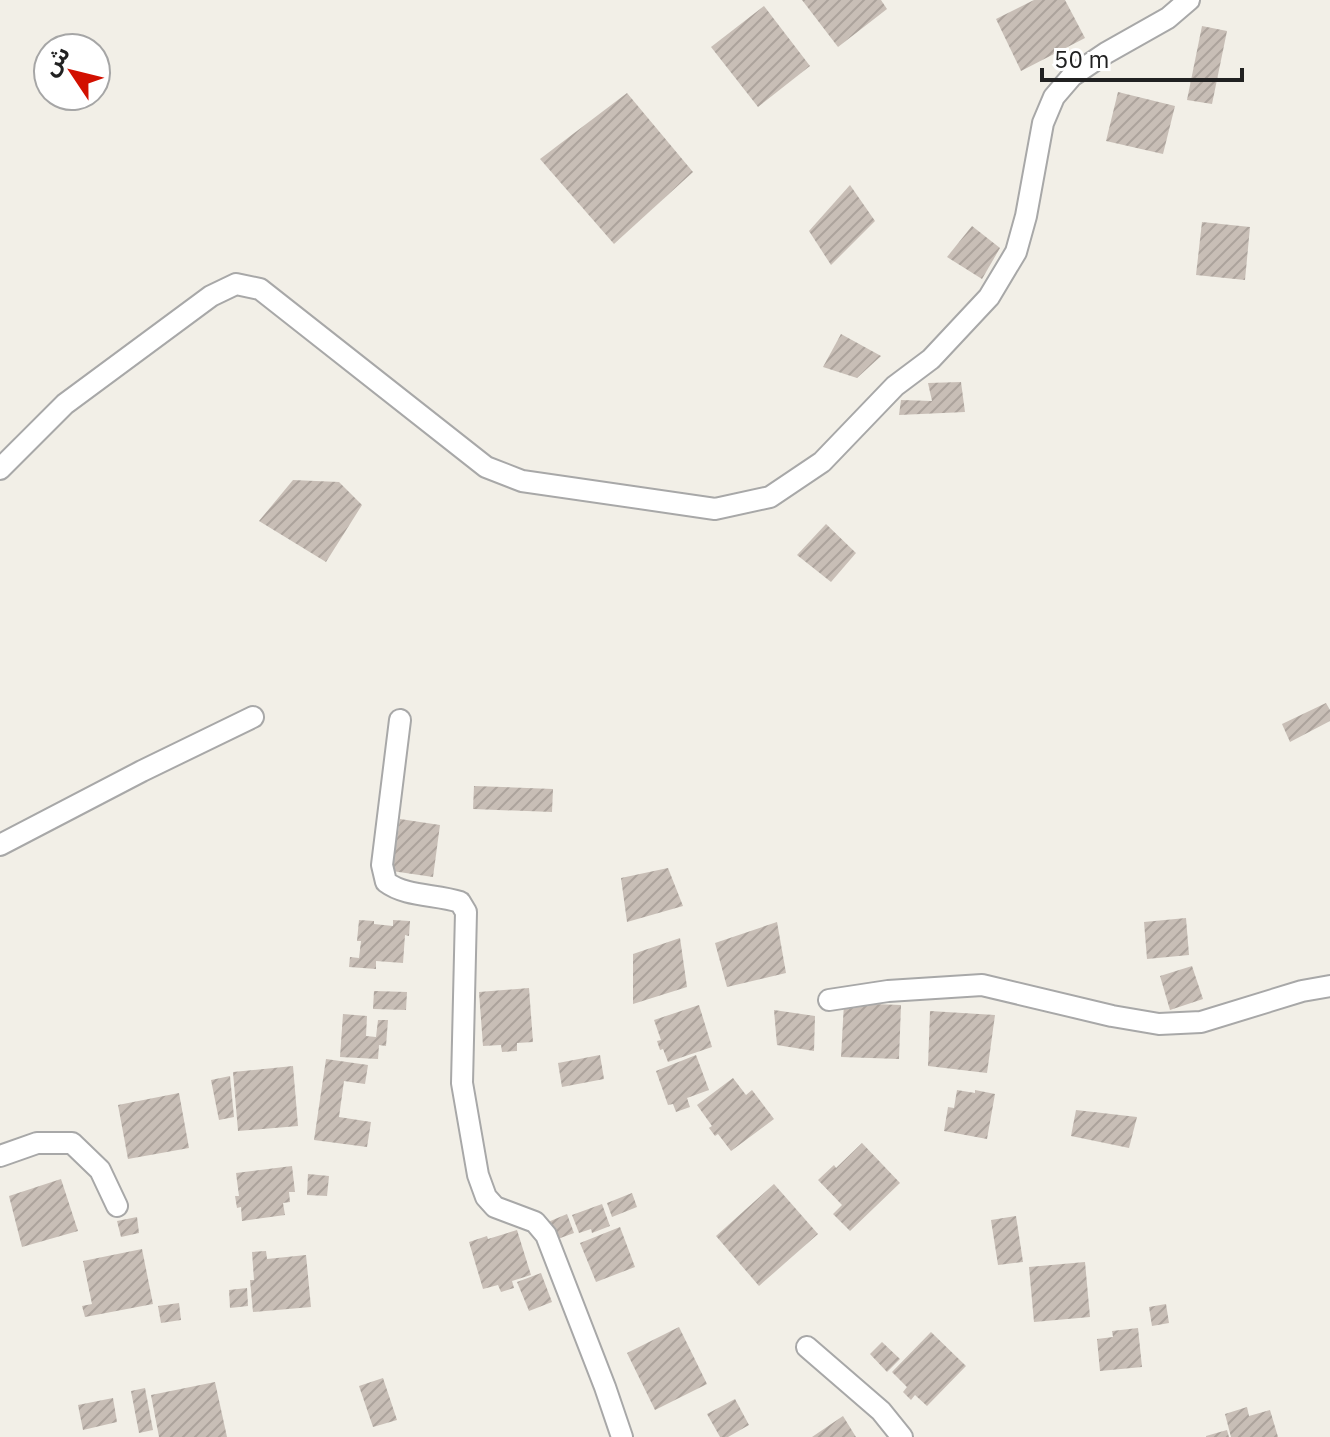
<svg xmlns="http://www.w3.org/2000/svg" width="1330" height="1437" viewBox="0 0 1330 1437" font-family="'IBM Plex Sans','Noto Sans Arabic',sans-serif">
<defs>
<pattern id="building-hatch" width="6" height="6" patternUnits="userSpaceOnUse" patternTransform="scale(2)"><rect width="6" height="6" fill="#c8beb6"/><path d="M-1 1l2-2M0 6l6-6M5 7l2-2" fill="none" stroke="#aca39c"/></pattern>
</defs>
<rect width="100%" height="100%" fill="#f2efe7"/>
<g fill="url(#building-hatch)">
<path d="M802 0H881L887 9 838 47Z"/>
<path d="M1034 0H1065L1085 38 1021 71 996 19Z"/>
<path d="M764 6 810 66 758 107 711 47Z"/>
<path d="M1202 26 1227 31 1212 104 1187 100Z"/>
<path d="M1118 92 1175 106 1163 154 1106 141Z"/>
<path d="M627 93 693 172 614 244 540 159Z"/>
<path d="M850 185 875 221 831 265 809 231Z"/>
<path d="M1202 222 1250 227 1245 280 1196 275Z"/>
<path d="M972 226 1000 248 982 279 947 257Z"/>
<path d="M841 334 881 356 857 378 823 367Z"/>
<path d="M961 382 965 412 899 415 901 400 932 401 928 383Z"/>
<path d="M293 480 339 482 362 505 326 562 259 521Z"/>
<path d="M826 524 856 553 831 582 797 555Z"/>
<path d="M1326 703 1330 710V721L1290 742 1282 724Z"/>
<path d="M474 786 553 789 552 812 473 809Z"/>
<path d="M400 819 440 825 433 877 392 871Z"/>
<path d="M668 868 683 906 627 922 621 878Z"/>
<path d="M1186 918 1189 955 1147 959 1144 922Z"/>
<path d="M359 920 374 921V924L393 926V920L410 921 409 936 405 935 403 963 376 961V969L349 967 350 957 359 958 361 941H357Z"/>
<path d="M777 922 786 973 727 987 715 943Z"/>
<path d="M680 938 687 987 633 1004V954Z"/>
<path d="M1192 966 1203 999 1170 1010 1160 976Z"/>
<path d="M529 988 533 1042 517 1043V1051L502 1052 501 1045 483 1046 479 992Z"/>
<path d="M374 991 407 992 406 1010 373 1009Z"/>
<path d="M844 1003 901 1005 899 1059 841 1057Z"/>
<path d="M699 1005 712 1047 668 1062 663 1049 660 1050 657 1041 661 1040 654 1020Z"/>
<path d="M774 1010 815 1016 814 1051 777 1045Z"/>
<path d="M930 1011 995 1015 987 1073 928 1066Z"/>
<path d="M343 1014 367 1016 366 1036 376 1037 378 1020H388L386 1046 379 1045 378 1059 340 1057Z"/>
<path d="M600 1055 604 1079 562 1087 558 1063Z"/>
<path d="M696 1055 709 1090 687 1098 690 1107 676 1112 673 1104 668 1105 656 1071Z"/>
<path d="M326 1059 368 1065 365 1084 344 1081 339 1117 371 1122 367 1147 314 1140Z"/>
<path d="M293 1066 298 1126 238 1131 233 1072Z"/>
<path d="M230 1076 234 1117 219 1120 211 1080Z"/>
<path d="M733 1078 746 1095 752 1090 774 1119 731 1151 718 1134 715 1136 709 1128 712 1126 697 1105Z"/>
<path d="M957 1090 975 1093V1090L995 1094 987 1139 944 1131 948 1107 954 1108Z"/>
<path d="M179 1093 189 1148 128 1159 118 1105Z"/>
<path d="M1076 1110 1137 1117 1129 1148 1071 1136Z"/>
<path d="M862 1143 900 1183 850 1231 833 1214 842 1205 818 1180 834 1165 836 1168Z"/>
<path d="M292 1166 295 1192H289L290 1202 283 1203 285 1215 242 1221 241 1207 237 1208 235 1196H239L236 1173Z"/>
<path d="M308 1174 329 1176 327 1196 307 1195Z"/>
<path d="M61 1179 78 1231 22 1247 9 1196Z"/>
<path d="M774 1184 818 1234 759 1286 716 1236Z"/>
<path d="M632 1193 637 1207 612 1217 607 1203Z"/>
<path d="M602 1204 610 1226 592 1233 591 1229 579 1233 572 1215Z"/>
<path d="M567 1214 574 1233 555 1240 548 1222Z"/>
<path d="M1016 1216 1023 1262 998 1265 991 1220Z"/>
<path d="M137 1217 139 1233 121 1237 117 1221Z"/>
<path d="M620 1227 635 1267 596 1282 580 1243Z"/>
<path d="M517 1230 531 1275 512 1281 514 1288 501 1292 498 1285 483 1289 469 1242 487 1236 488 1239Z"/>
<path d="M142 1249 153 1304 85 1317 82 1306 92 1304 83 1261Z"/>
<path d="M266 1251 267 1259 306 1255 311 1307 253 1312 250 1280H254L252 1252Z"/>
<path d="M1085 1262 1090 1317 1034 1322 1029 1267Z"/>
<path d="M541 1273 552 1302 529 1311 517 1282Z"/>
<path d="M247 1288 248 1306 230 1308 229 1290Z"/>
<path d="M179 1303 181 1320 161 1323 158 1306Z"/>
<path d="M1166 1304 1169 1323 1152 1326 1149 1307Z"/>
<path d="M679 1327 707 1384 655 1410 627 1353Z"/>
<path d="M1138 1328 1142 1367 1100 1371 1097 1339 1113 1337 1112 1331Z"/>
<path d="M931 1332 966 1366 927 1406 915 1395 911 1400 903 1392 907 1387 892 1372Z"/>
<path d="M882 1342 900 1359 887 1372 870 1354Z"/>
<path d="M383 1378 397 1420 373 1427 359 1386Z"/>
<path d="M215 1382 227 1437H159L151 1395Z"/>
<path d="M145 1388 153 1430 139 1433 131 1391Z"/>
<path d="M113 1398 117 1422 83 1430 78 1405Z"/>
<path d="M735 1399 749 1425 728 1437H720L707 1414Z"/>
<path d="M1247 1407 1249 1416 1270 1410 1278 1437H1231L1225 1414Z"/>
<path d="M843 1416 856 1437H812Z"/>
<path d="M1227 1430 1229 1437H1206V1436Z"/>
</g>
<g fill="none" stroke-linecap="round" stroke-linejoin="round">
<g stroke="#a8a8a8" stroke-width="24">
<g id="minor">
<path d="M0 469 65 404 211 296 236 284 260 289 486 467 522 481 715 509 770 497 822 462 895 386 931 359 989 297 1016 252 1026 216 1043 123 1054 97 1072 76 1106 53 1168 18 1189 0"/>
<path d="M400 720 382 865 386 882C406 897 436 894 460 902L466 912 462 1083 478 1175 486 1197 495 1207 535 1222 546 1235 605 1387 622 1437"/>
<path d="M0 845 142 771 253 717"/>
<path d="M829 1000 888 991 982 985 1112 1016 1159 1024 1201 1022 1302 991 1330 986"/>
<path d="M0 1156 37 1143H72L100 1170 117 1206"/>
<path d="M807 1347 881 1411 902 1437"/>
</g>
</g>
<use href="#minor" stroke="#fff" stroke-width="20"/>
</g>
<g transform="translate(72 72) rotate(305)"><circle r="38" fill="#ffffff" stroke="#a6a6a6" stroke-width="2"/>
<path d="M0-6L14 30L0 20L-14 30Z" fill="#d21000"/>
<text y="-12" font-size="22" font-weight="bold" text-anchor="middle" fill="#212121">ش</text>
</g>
<path d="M1042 68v12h200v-12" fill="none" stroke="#212121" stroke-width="4"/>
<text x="1054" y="68" font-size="24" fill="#212121" stroke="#ffffff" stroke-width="6" paint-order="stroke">50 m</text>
</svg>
